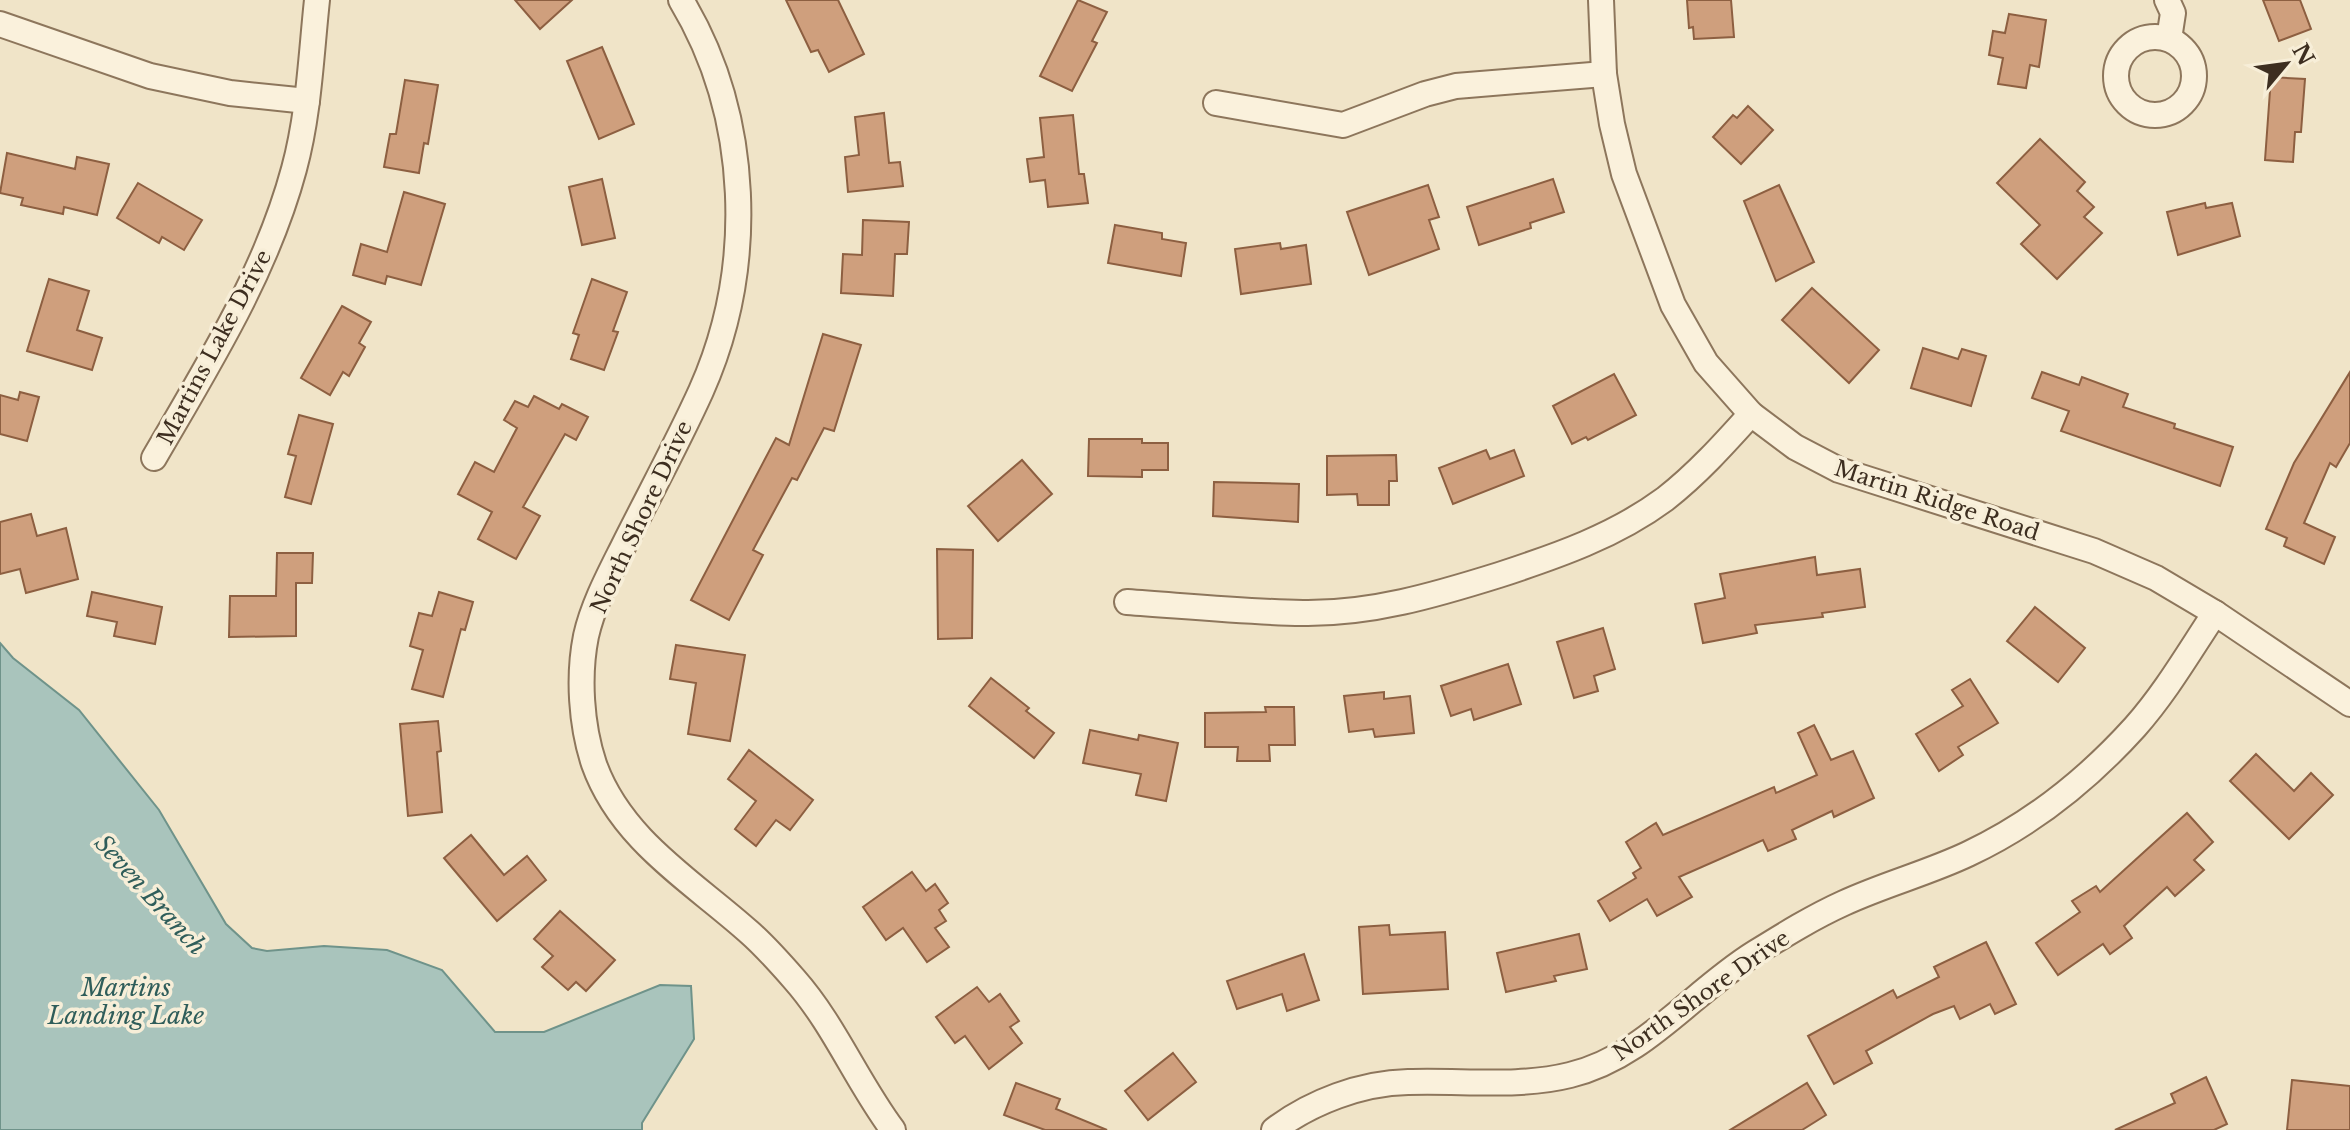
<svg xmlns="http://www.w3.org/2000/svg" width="2350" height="1130" viewBox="0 0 2350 1130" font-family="'Libre Baskerville',serif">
<rect width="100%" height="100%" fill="#f0e4c8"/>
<path fill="#a9c4bc" stroke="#6f938a" stroke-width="2" d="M0 643 13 658 79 710 159 810 226 924 252 948 267 951 324 946 387 950 442 970 495 1032H544L660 985 691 986 694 1039 642 1123V1130H0Z"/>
<g fill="#cf9f7d" stroke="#8d5f41" stroke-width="2">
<path d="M515 0H572L540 29Z"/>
<path d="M786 0H838L864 54 829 72 818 50 811 52Z"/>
<path d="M1078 0 1107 12 1092 41 1097 43 1072 91 1040 76Z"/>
<path d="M1687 0H1731L1734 37 1694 39 1693 27 1689 28Z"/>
<path d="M2263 0H2300L2311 29 2279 41Z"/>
<path d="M2009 14 2046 20 2039 67 2030 65 2026 88 1998 84 2003 58 1989 55 1993 31 2005 33Z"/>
<path d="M602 47 634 124 599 139 567 61Z"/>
<path d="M2271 77 2305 79 2301 132H2295L2293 162 2265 160Z"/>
<path d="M405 80 438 85 428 144 424 143 419 173 384 167 390 134H396Z"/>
<path d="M1748 106 1773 130 1741 164 1713 137 1733 115 1737 118Z"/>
<path d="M884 113 889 163 900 162 903 186 848 192 845 157 859 155 855 117Z"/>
<path d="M1073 115 1079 174H1084L1088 203 1048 207 1045 180 1030 182 1027 159 1044 157 1040 118Z"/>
<path d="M2040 139 2085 182 2077 191 2094 207 2084 217 2102 233 2057 279 2021 244 2040 225 1997 183Z"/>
<path d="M7 153 75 169 77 157 109 164 97 215 64 207 63 214 21 205 23 198 0 193Z"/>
<path d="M602 179 615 238 582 245 569 187Z"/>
<path d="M1553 179 1564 212 1530 223 1531 228 1479 245 1467 207Z"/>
<path d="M138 183 202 220 184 250 162 237 159 243 117 218Z"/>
<path d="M1428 185 1439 217 1429 220 1439 249 1369 275 1347 212Z"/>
<path d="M1779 185 1814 262 1776 281 1744 201Z"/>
<path d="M404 192 445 204 421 285 387 276 385 284 353 275 361 244 387 252Z"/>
<path d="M2205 203 2206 208 2232 203 2240 236 2178 255 2167 212Z"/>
<path d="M863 220 909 222 907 254H895L893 296 841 293 843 254 862 255Z"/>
<path d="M1115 225 1162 233V239L1186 243 1181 276 1108 263Z"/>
<path d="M1280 243 1281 249 1306 245 1311 284 1241 294 1235 249Z"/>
<path d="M49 279 89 291 77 330 102 338 92 370 27 351Z"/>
<path d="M592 279 627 292 613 331 618 332 604 370 571 359 579 335 573 333Z"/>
<path d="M1812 288 1879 350 1849 383 1782 320Z"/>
<path d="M342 306 371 322 359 343 365 347 349 376 343 372 330 395 301 378Z"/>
<path d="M823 334 861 345 834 431 824 428 797 480 792 478 753 550 763 555 729 620 691 600 776 438 789 445Z"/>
<path d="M1923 348 1958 359 1962 349 1986 356 1971 406 1911 388Z"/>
<path d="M2042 372 2079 385 2082 377 2128 394 2123 407 2175 424 2174 428 2233 447 2220 486 2061 431 2069 411 2032 398Z"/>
<path d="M2350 372V443L2336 467 2330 463 2304 523 2335 537 2324 564 2284 546 2287 538 2266 529 2294 463Z"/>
<path d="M1614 374 1636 415 1588 440 1586 437 1572 444 1553 406Z"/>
<path d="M20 392 39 397 27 441 0 434V395L18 400Z"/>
<path d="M534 396 559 409 562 404 588 417 576 440 565 434 523 507 540 516 516 559 478 539 492 512 458 494 475 462 494 472 517 428 504 420 515 401 528 407Z"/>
<path d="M299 415 333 424 311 504 285 497 296 456 288 454Z"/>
<path d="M1089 439H1142V443H1168V470H1142V477L1088 476Z"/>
<path d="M1486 450 1490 459 1514 450 1524 476 1453 504 1439 468Z"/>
<path d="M1396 455 1397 481H1389V505H1358L1357 494 1327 495V456Z"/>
<path d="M1022 460 1052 494 998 541 968 506Z"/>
<path d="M1214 482 1299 484 1298 522 1213 516Z"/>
<path d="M31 514 37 536 66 528 78 579 26 593 20 569 0 574V522Z"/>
<path d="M937 549 973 550 972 638 938 639Z"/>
<path d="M277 553H313L312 583H296V636L229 637 230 596H276Z"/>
<path d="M1815 557 1817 575 1860 569 1865 607 1822 613 1823 617 1755 625 1757 633 1703 643 1695 604 1725 598 1720 574Z"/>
<path d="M92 592 162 607 155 644 114 636 117 622 87 616Z"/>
<path d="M439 592 473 602 465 630 461 629 443 697 412 689 423 650 410 646 419 613 432 616Z"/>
<path d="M2035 607 2085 648 2058 682 2007 641Z"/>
<path d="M1603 628 1615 669 1594 676 1598 691 1574 698 1557 642Z"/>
<path d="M676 645 745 655 730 741 688 734 696 683 670 679Z"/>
<path d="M1508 664 1521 704 1474 720 1471 709 1451 716 1441 686Z"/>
<path d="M991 678 1029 708 1026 711 1054 733 1034 758 969 706Z"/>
<path d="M1970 679 1998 723 1958 747 1963 755 1939 771 1916 734 1963 706 1952 690Z"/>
<path d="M1384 692V699L1410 696 1414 733 1375 737 1373 729 1349 732 1344 696Z"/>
<path d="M1265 707H1294L1295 745H1269L1270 761H1237L1238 747H1205V713L1266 712Z"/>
<path d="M438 721 441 751 437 752 442 812 408 816 400 724Z"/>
<path d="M1814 725 1831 760 1853 751 1874 798 1834 817 1832 811 1792 830 1796 839 1768 851 1763 840 1679 877 1692 897 1657 916 1647 899 1610 921 1598 901 1636 878 1633 873 1641 868 1626 842 1656 823 1663 835 1774 787 1776 793 1817 775 1798 733Z"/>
<path d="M1090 730 1138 740 1139 735 1178 743 1166 801 1136 795 1141 774 1083 763Z"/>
<path d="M749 750 813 800 790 830 776 820 756 846 735 829 756 801 728 779Z"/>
<path d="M2256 754 2294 791 2311 773 2333 795 2289 839 2230 781Z"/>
<path d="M2187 813 2213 842 2194 860 2204 870 2175 896 2167 887 2124 926 2132 938 2110 954 2103 944 2058 975 2036 943 2080 912 2072 901 2096 886 2100 892Z"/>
<path d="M471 835 504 875 527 856 546 880 497 921 444 858Z"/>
<path d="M912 872 926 891 935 884 948 903 939 910 946 921 935 928 949 947 927 962 903 928 886 940 863 907Z"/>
<path d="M560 911 615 960 586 991 576 982 568 990 542 967 553 956 534 939Z"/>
<path d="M1389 925 1390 935 1445 932 1448 989 1363 994 1359 927Z"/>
<path d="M1579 934 1587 969 1554 976 1556 981 1506 992 1497 953Z"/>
<path d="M1986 942 2016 1004 1995 1014 1990 1004 1960 1019 1954 1006 1933 1014 1866 1051 1872 1063 1834 1084 1808 1036 1893 990 1897 998 1939 977 1934 967Z"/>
<path d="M1304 954 1319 1000 1287 1011 1282 994 1237 1009 1227 981Z"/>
<path d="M977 987 989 1002 1000 994 1019 1021 1010 1027 1022 1043 989 1069 965 1036 955 1043 936 1017Z"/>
<path d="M1173 1053 1196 1082 1148 1120 1125 1091Z"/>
<path d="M2206 1077 2227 1124 2214 1130H2115L2175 1103 2171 1094Z"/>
<path d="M2292 1080 2350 1086V1130H2287Z"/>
<path d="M1016 1083 1060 1099 1056 1109 1107 1130H1045L1004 1115Z"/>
<path d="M1807 1083 1826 1115 1802 1130H1730Z"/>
</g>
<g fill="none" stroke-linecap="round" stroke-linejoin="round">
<g stroke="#8d765c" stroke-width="28">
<g id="street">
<path d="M681 0C751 116 756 268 701 391 677 444 649 495 623 547 609 575 593 605 586 636 578 676 581 725 594 764 621 840 692 881 749 932 765 946 780 963 794 979 834 1024 857 1082 893 1130"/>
<path d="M1601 0 1604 74 1612 124 1624 174 1673 305 1706 363 1751 414 1795 447 1839 470 2094 551 2156 578 2215 613 2350 704"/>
<path d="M2167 0 2173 13 2169 39"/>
<path d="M0 24 150 76 230 93 307 101"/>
<circle cx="2155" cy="76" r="39"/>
<path d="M1216 103 1343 125 1425 94 1456 86 1604 74"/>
<path d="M154 458C208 365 266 273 294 169 309 114 311 56 317 0"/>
<path d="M1127 602C1185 606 1244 612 1303 613 1371 614 1435 595 1499 575 1557 556 1615 536 1665 499 1697 474 1724 444 1751 414"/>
<path d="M1274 1130C1311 1102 1361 1083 1408 1082 1462 1080 1518 1088 1570 1075 1645 1057 1692 992 1755 953 1784 935 1813 917 1844 903 1885 884 1928 873 1968 854 2032 824 2088 779 2135 727 2166 692 2189 652 2215 613"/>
</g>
</g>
<use href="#street" stroke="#faf1dc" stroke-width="24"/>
</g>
<g text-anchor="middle" stroke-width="7" stroke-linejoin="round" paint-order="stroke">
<g font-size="22" fill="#3d2e20" stroke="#f7eed8">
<text transform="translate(214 347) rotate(-62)" y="8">Martins Lake Drive</text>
<text transform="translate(1937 500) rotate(18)" y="8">Martin Ridge Road</text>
<text transform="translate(641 517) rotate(-65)" y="8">North Shore Drive</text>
<text transform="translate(1701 995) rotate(-35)" y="8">North Shore Drive</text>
</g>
<g font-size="24" font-style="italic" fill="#2f5d5a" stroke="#f7eed8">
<text transform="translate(150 895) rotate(48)" y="8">Seven Branch</text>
<text x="126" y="996">Martins<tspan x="126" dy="28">Landing Lake</tspan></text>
</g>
</g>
<g transform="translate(2286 64) rotate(61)" stroke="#f7eed8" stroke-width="6" paint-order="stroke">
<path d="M0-6L14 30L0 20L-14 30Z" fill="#3d2e20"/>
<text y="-12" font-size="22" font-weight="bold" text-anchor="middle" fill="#3d2e20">N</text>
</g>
</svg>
